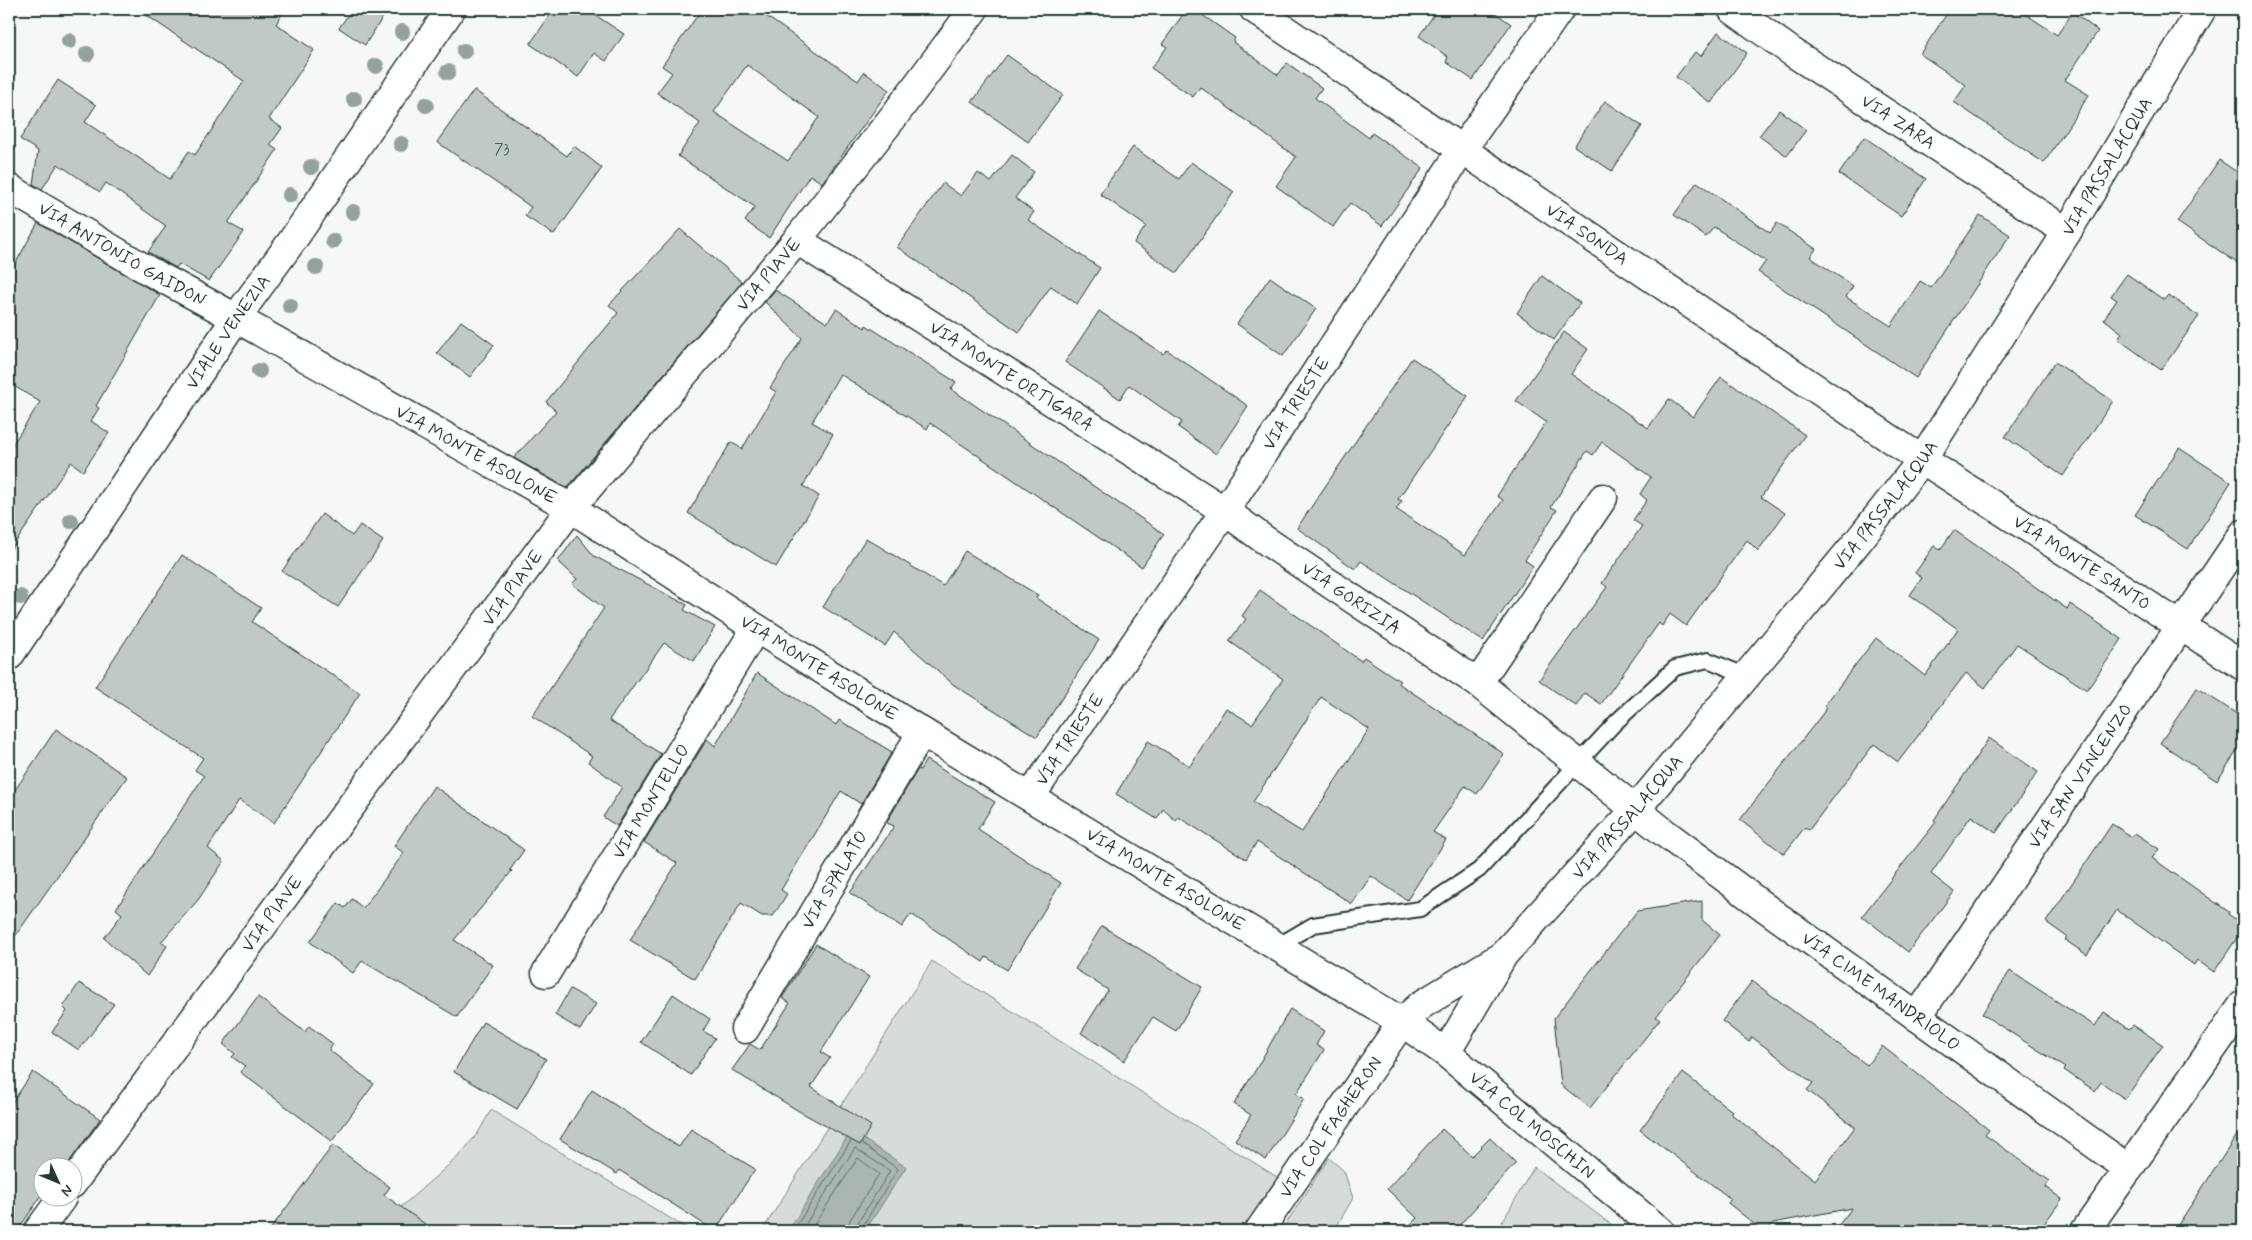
<svg xmlns="http://www.w3.org/2000/svg" width="2252" height="1240" viewBox="0 0 2252 1240" font-family="Mynerve,sans-serif">
<rect width="100%" height="100%" fill="#f6f7f7"/>
<filter id="ink" filterUnits="userSpaceOnUse"><feTurbulence type="fractalNoise" baseFrequency=".02" numOctaves="2"/><feDisplacementMap in="SourceGraphic" scale="10" xChannelSelector="R" yChannelSelector="G"/><feConvolveMatrix kernelMatrix="1 2 1 2 8 2 1 2 1" color-interpolation-filters="sRGB"/></filter>
<g filter="url(#ink)">
<g fill="#d6dcdb" stroke="#7a8c88">
<path d="M932 961 1285 1182 1249 1231H762Z"/>
<path d="M491 1110 691 1231H385L401 1207 459 1156 478 1133Z"/>
<path d="M1329 1158 1344 1171 1353 1198 1334 1231H1281Z"/>
<path d="M1534 1167 1620 1231H1497Z"/>
</g>
<path fill="#aab5b1" stroke="#72857f" d="M851 1131 906 1167 865 1231H788Z"/>
<g fill="none" stroke-linecap="round" stroke-linejoin="round">
<g stroke="#576d66" stroke-width="1">
<path d="M793 1231 851 1141"/>
<path d="M801 1231 855 1148 890 1171 857 1224 855 1231"/>
<path d="M810 1231 858 1158 879 1174 850 1220 848 1231"/>
<path d="M862 1231V1227L898 1169 862 1144"/>
</g>
</g>
<g fill="#c0c9c6" stroke="#1f3d34" fill-rule="evenodd">
<path d="M137 9H285L276 24 314 50 269 119 282 128 270 145 277 150 228 223 244 232 209 281 179 264 176 268 148 252 166 226 106 183 100 192 58 164 42 189 33 184 38 151 20 139 58 80 96 105 85 122 170 179 189 151 195 155 244 81Z"/>
<path d="M352 9H388L365 45 339 28Z"/>
<path d="M554 9H586L624 34 606 61 594 53 578 77 530 44Z"/>
<path d="M702 9H756L858 81 864 72 889 90 822 183 810 175 769 238 745 221 755 207 678 156 700 123 657 93 672 73 662 66ZM747 65 819 117 788 161 714 112Z"/>
<path d="M1187 9H1194L1235 38 1233 42 1278 75 1287 63 1322 88 1315 98 1369 138 1372 133 1423 168 1382 226 1350 203 1333 227 1276 186 1296 157 1200 87 1193 97 1151 68 1167 47 1162 44Z"/>
<path d="M1438 9H1490L1511 24 1473 80 1446 62 1448 57 1419 36Z"/>
<path d="M1950 9H2018L2057 35 2073 12 2098 31 2065 80 2089 95 2044 163 1954 102 1966 85 1920 54Z"/>
<path d="M1718 32 1747 53 1711 103 1676 77 1695 52 1701 56Z"/>
<path d="M1007 55 1063 95 1028 142 972 102Z"/>
<path d="M474 90 567 156 574 146 602 168 554 235 525 216 531 207 437 142Z"/>
<path d="M1605 101 1642 126 1612 171 1574 146Z"/>
<path d="M1779 110 1806 130 1787 156 1759 136Z"/>
<path d="M1864 137 1926 179 1901 216 1839 174Z"/>
<path d="M1133 147 1179 179 1191 162 1234 192 1177 273 1134 243 1146 226 1100 194Z"/>
<path d="M1012 155 1034 172 1015 198 1034 212 1028 220 1100 268 1077 304 1051 286 1019 332 897 247 943 183 961 196 978 173 991 182Z"/>
<path d="M2219 160 2243 176V267L2177 222Z"/>
<path d="M1697 182 1770 233 1777 223 1816 249 1810 257 1853 286 1846 297 1891 326 1920 281 1931 288 1980 215 2010 235 1916 378 1758 272 1766 261 1714 227 1706 237 1674 215Z"/>
<path d="M38 223 160 295 96 406 99 408 91 421 109 433 83 471 71 462 9 552V450L40 402 9 383V275Z"/>
<path d="M680 229 742 282 567 488 514 458 556 411 546 402 618 313 609 305Z"/>
<path d="M2127 274 2164 300 2168 295 2199 316 2161 370 2118 339 2122 333 2104 319 2117 300 2111 296Z"/>
<path d="M1542 276 1580 303 1554 340 1517 313Z"/>
<path d="M1270 277 1316 309 1283 356 1237 324Z"/>
<path d="M775 290 827 323 836 309 865 328 866 325 956 382 951 389 1164 534 1142 567 930 423 927 429 840 374 812 422 833 434 803 486 819 496 776 567 688 513 731 442 742 449 776 392 770 388 802 338 765 302Z"/>
<path d="M1099 311 1163 354 1167 350 1248 406 1216 454 1178 427 1182 422 1129 385 1120 399 1065 362Z"/>
<path d="M461 321 494 345 470 377 437 353Z"/>
<path d="M1564 332 1588 349 1571 374 1648 428 1669 399 1693 417 1721 377 1805 435 1761 497 1785 513 1758 551 1747 540 1686 626 1670 614 1662 626 1659 623 1601 704 1585 693 1576 706 1539 680 1607 587 1602 583 1642 526 1633 520 1647 500 1640 494 1651 477 1602 442 1593 455 1587 451 1551 507 1557 510 1525 560 1533 566 1483 641 1361 561 1355 569 1297 528 1412 358 1468 396 1398 499 1402 501 1396 509 1465 555 1503 500 1497 496 1546 422 1516 401Z"/>
<path d="M2055 362 2113 401 2063 476 2005 437Z"/>
<path d="M2179 448 2231 482 2188 549 2135 515Z"/>
<path d="M322 514 352 536 360 525 383 541 338 607 282 571Z"/>
<path d="M1954 530 2067 609 2070 604 2122 639 2087 690 2017 644 1985 688 1966 673 1898 762 1874 744 1809 830 1805 827 1784 854 1740 820 1827 708 1824 706 1876 638 1925 676 1958 629 1910 595 1922 578 1915 573 1934 546 1940 550Z"/>
<path d="M577 535 594 556 687 605 684 610 715 627 694 661 664 643 609 720 661 754 617 826 603 817 622 787 588 762 592 756 532 716 604 608 572 584 577 579 558 561Z"/>
<path d="M866 538 943 586 965 551 1038 595 1036 598 1099 640 1037 737 954 685 894 632 885 646 823 607Z"/>
<path d="M182 555 261 608 252 622 360 693 274 823 239 800 208 848 224 861 198 900 161 942 167 946 147 976 104 938 122 914 116 909 204 776 195 770 203 758 95 687Z"/>
<path d="M1260 590 1361 661 1364 657 1400 681 1398 683 1504 754 1477 794 1465 786 1433 832 1446 840 1407 900 1371 876 1352 904 1257 842 1246 859 1178 817 1176 821 1163 809 1157 819 1116 794 1148 741 1190 766 1226 708 1252 724 1283 679 1229 641 1246 619 1242 616ZM1321 697 1369 729 1302 832 1253 802Z"/>
<path d="M757 673 836 725 839 720 892 752 861 804 841 791 781 890 787 894 773 916H762L741 903 695 979 630 940 677 863 644 842 706 741 707 739 715 746Z"/>
<path d="M2197 688 2243 718V742L2217 781 2160 743Z"/>
<path d="M56 729 127 777 9 945V799Z"/>
<path d="M1989 738 2038 772 1996 833 1971 816 1931 874 1954 892 1908 952 1862 916 1936 822 1934 820Z"/>
<path d="M926 760 995 802 978 829 1061 883 1007 970 986 957 983 962 911 914 902 927 850 893 894 826 887 823 888 820 918 769 920 770Z"/>
<path d="M434 786 524 850 510 870 512 871 454 940 493 965 457 1017 362 961 353 973 310 942 338 903 345 908 352 899 363 908 404 853 394 846Z"/>
<path d="M2112 824 2132 837 2135 833 2159 849 2152 858 2229 912 2228 914 2243 925V929L2214 972 2197 960 2194 965 2117 910 2087 955 2065 940 2067 937 2046 922Z"/>
<path d="M1702 901V920L1720 935 1656 1017 1660 1019 1590 1108 1561 1085 1554 1018 1637 911Z"/>
<path d="M1102 926 1202 987 1176 1031 1153 1017 1124 1061 1081 1033 1108 990 1075 969Z"/>
<path d="M816 944 869 977 821 1052 830 1058 811 1087 871 1126 860 1145 797 1110 732 1070 750 1044 760 1050 790 1003 782 998Z"/>
<path d="M2010 971 2095 1026 2104 1012 2129 1029 2133 1025 2163 1045 2125 1099 2101 1082 2095 1091 2064 1070 2066 1068 1982 1014Z"/>
<path d="M1752 981 1867 1065 1882 1046 1989 1130 1985 1135 2050 1181 2045 1187 2062 1199 2039 1231H1834L1852 1208 1773 1223 1766 1231H1763L1728 1203 1731 1199 1640 1130 1683 1073 1732 1111 1730 1113 1815 1180 1855 1127 1807 1090 1813 1083 1752 1037 1749 1042 1722 1021Z"/>
<path d="M79 983 114 1004 79 1050 52 1032 67 1011 63 1007Z"/>
<path d="M570 989 596 1004 580 1030 555 1015Z"/>
<path d="M673 994 710 1019 703 1031 715 1038 691 1075 641 1042Z"/>
<path d="M258 997 305 1032 309 1026 333 1044 329 1050 374 1084 332 1141 240 1072 245 1066 232 1057 235 1054 223 1044Z"/>
<path d="M1290 1009 1324 1031 1316 1045 1324 1050 1296 1094 1304 1099 1266 1160 1235 1140 1251 1115 1234 1104 1255 1071Z"/>
<path d="M483 1022 546 1059 517 1109 454 1072Z"/>
<path d="M33 1072 100 1119 65 1168H42V1195L17 1231H9V1107Z"/>
<path d="M592 1090 679 1147 691 1129 755 1169 715 1231 619 1170 617 1174 560 1139Z"/>
<path d="M2243 1126V1231H2174Z"/>
<path d="M1442 1129 1472 1156 1490 1138 1516 1163 1454 1231H1404L1417 1218 1387 1189Z"/>
<path d="M333 1145 390 1187 384 1195 435 1231H269Z"/>
</g>
<g fill="none" stroke-linecap="round" stroke-linejoin="round">
<g stroke="#1f3d34" stroke-width="18">
<path id="lane" d="M1277 946 1313 925 1420 909 1479 870 1616 722 1675 668 1708 660 1747 676"/>
</g>
<g stroke="#1f3d34" stroke-width="31">
<g id="street">
<path id="s1" d="M1254 9 1895 442 2243 666"/>
<path id="s2" d="M1732 9 1792 52 2067 232"/>
<path id="s3" d="M797 240 1225 511 1262 538 1478 683 1666 834 1767 909 2129 1169"/>
<path d="M1478 683 1603 498"/>
<path id="s4" d="M1030 797 1225 511 1462 150 1560 9"/>
<path id="s5" d="M546 973 756 628"/>
<path id="s6" d="M1917 1017 2243 534"/>
<path id="s7" d="M745 1029 922 732"/>
<path id="s8" d="M72 1184 571 508 797 240 894 116 974 9"/>
<path d="M38 1231 62 1198"/>
<path id="s9" d="M1259 1231 1402 1022"/>
<path d="M2085 1231 2243 1005"/>
</g>
</g>
<g stroke="#1f3d34" stroke-width="31">
<g id="secondary">
<path id="s10" d="M9 188 149 271 236 318 571 508 756 628 922 732 1402 1022 1446 1053 1660 1231"/>
<path id="s11" d="M9 656 236 318 292 241 451 9"/>
<path d="M1402 1022 1421 1005 1502 956"/>
<path id="s12" d="M1446 1053 1504 954 1636 809 1859 540 1922 460 2067 232 2202 9"/>
</g>
</g>
<use href="#lane" stroke="#fff" stroke-width="14"/>
<use href="#street" stroke="#fff" stroke-width="28"/>
<use href="#secondary" stroke="#fff" stroke-width="28"/>
</g>
<g fill="#94a29e">
<circle cx="402" cy="32" r="8"/>
<circle cx="69" cy="41" r="8"/>
<circle cx="464" cy="51" r="8"/>
<circle cx="87" cy="54" r="8"/>
<circle cx="376" cy="66" r="8"/>
<circle cx="448" cy="72" r="8"/>
<circle cx="354" cy="99" r="8"/>
<circle cx="426" cy="105" r="8"/>
<circle cx="401" cy="144" r="8"/>
<circle cx="311" cy="167" r="8"/>
<circle cx="290" cy="195" r="8"/>
<circle cx="353" cy="212" r="8"/>
<circle cx="333" cy="241" r="8"/>
<circle cx="316" cy="267" r="8"/>
<circle cx="290" cy="306" r="8"/>
<circle cx="259" cy="371" r="8"/>
<circle cx="71" cy="521" r="8"/>
<circle cx="20" cy="597" r="8"/>
</g>
</g>
<g text-anchor="middle" stroke-width="4" stroke-linejoin="round" paint-order="stroke">
<g font-size="15" fill="#476058">
<text x="502" y="154">73</text>
</g>
<g font-size="18" fill="#1f3d34" stroke="#fff">
<text dy="6" stroke="none"><textPath href="#s2" startOffset="201">VIA ZARA</textPath></text>
<text dy="6" stroke="none"><textPath href="#s12" startOffset="1109">VIA PASSALACQUA</textPath></text>
<text dy="6" stroke="none"><textPath href="#s1" startOffset="402">VIA SONDA</textPath></text>
<text dy="6" stroke="none"><textPath href="#s10" startOffset="131">VIA ANTONIO GAIDON</textPath></text>
<text dy="6" stroke="none"><textPath href="#s8" startOffset="1146">VIA PIAVE</textPath></text>
<text dy="6" stroke="none"><textPath href="#s11" startOffset="391">VIALE VENEZIA</textPath></text>
<text dy="6" stroke="none"><textPath href="#s3" startOffset="254">VIA MONTE ORTIGARA</textPath></text>
<text dy="6" stroke="none"><textPath href="#s4" startOffset="475">VIA TRIESTE</textPath></text>
<text dy="6" stroke="none"><textPath href="#s10" startOffset="538">VIA MONTE ASOLONE</textPath></text>
<text dy="6" stroke="none"><textPath href="#s12" startOffset="704">VIA PASSALACQUA</textPath></text>
<text dy="6" stroke="none"><textPath href="#s1" startOffset="996">VIA MONTE SANTO</textPath></text>
<text dy="6" stroke="none"><textPath href="#s8" startOffset="741">VIA PIAVE</textPath></text>
<text dy="6" stroke="none"><textPath href="#s3" startOffset="660">VIA GORIZIA</textPath></text>
<text dy="6" stroke="none"><textPath href="#s10" startOffset="942">VIA MONTE ASOLONE</textPath></text>
<text dy="6" stroke="none"><textPath href="#s4" startOffset="70">VIA TRIESTE</textPath></text>
<text dy="6" stroke="none"><textPath href="#s6" startOffset="291">VIA SAN VINCENZO</textPath></text>
<text dy="6" stroke="none"><textPath href="#s5" startOffset="201">VIA MONTELLO</textPath></text>
<text dy="6" stroke="none"><textPath href="#s12" startOffset="299">VIA PASSALACQUA</textPath></text>
<text dy="6" stroke="none"><textPath href="#s10" startOffset="1348">VIA MONTE ASOLONE</textPath></text>
<text dy="6" stroke="none"><textPath href="#s7" startOffset="174">VIA SPALATO</textPath></text>
<text dy="6" stroke="none"><textPath href="#s8" startOffset="336">VIA PIAVE</textPath></text>
<text dy="6" stroke="none"><textPath href="#s3" startOffset="1320">VIA CIME MANDRIOLO</textPath></text>
<text dy="6" stroke="none"><textPath href="#s10" startOffset="1790">VIA COL MOSCHIN</textPath></text>
<text dy="6" stroke="none"><textPath href="#s9" startOffset="126">VIA COL FAGHERON</textPath></text>
</g>
</g>
<rect width="2252" height="1240" fill="none" stroke="#fff" stroke-width="30"/>
<rect x="15" y="15" width="2222" height="1210" fill="none" stroke="#1f3d34" stroke-width="2" filter="url(#ink)"/>
<g transform="translate(58 1182) rotate(134)"><circle r="24" fill="#ffffff" stroke="#a5b1ae"/>
<path d="M0-4L9 19L0 12L-9 19Z" fill="#1f3d34"/>
<text y="-8" font-size="14" font-weight="bold" text-anchor="middle" fill="#1f3d34">N</text>
</g>
</svg>
